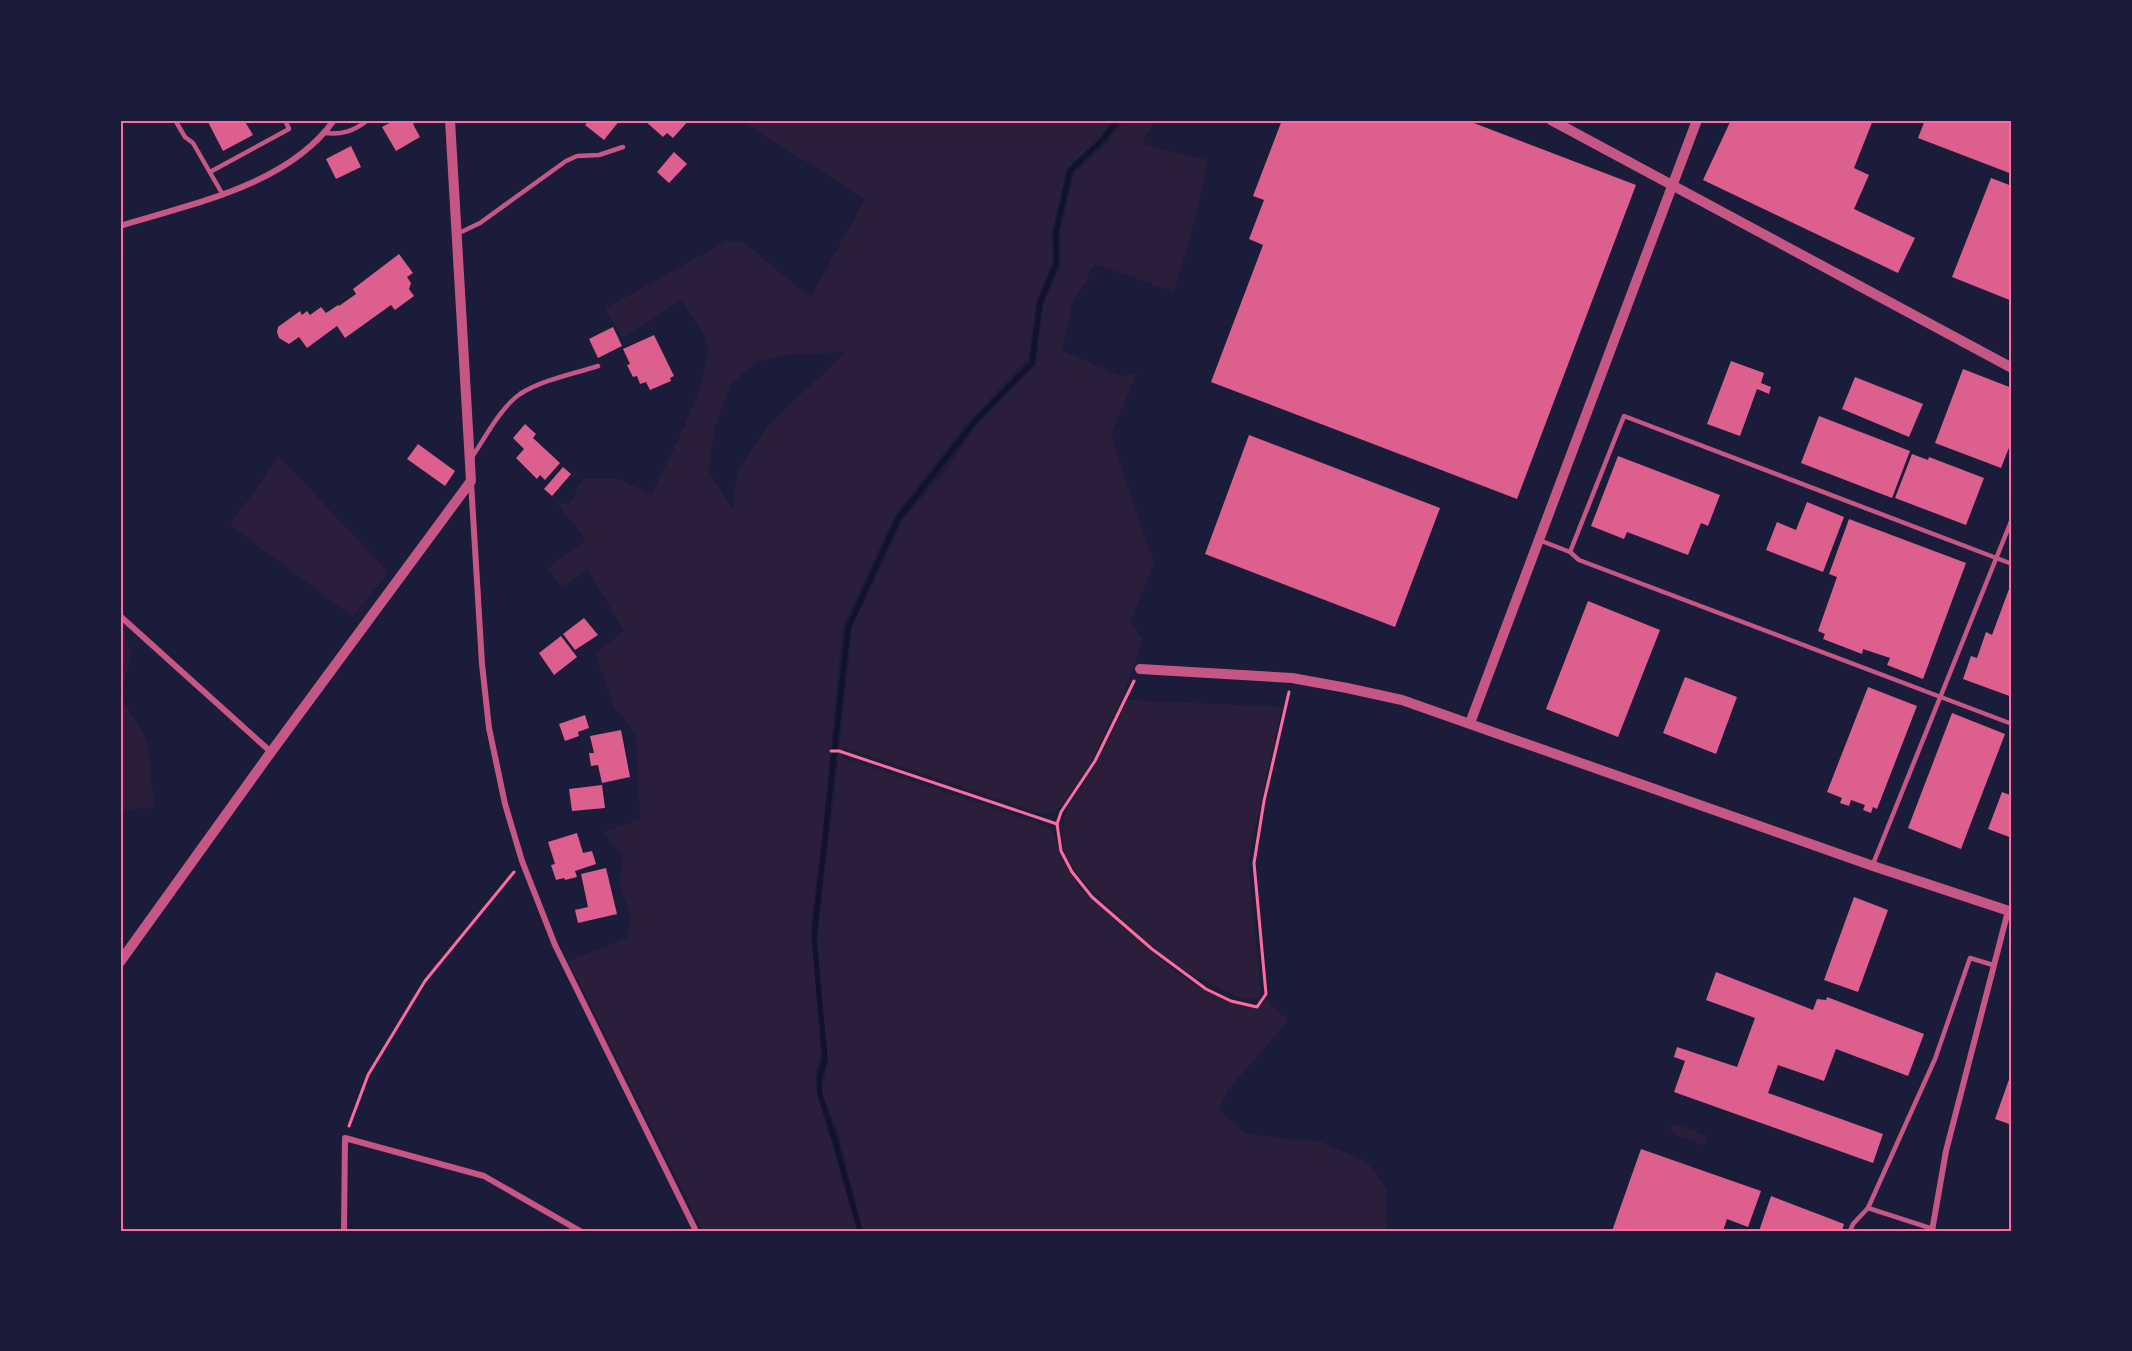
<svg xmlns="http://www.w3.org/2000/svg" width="2132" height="1351" viewBox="0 0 2132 1351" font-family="Raleway,sans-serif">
<rect width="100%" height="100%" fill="#1b1b3a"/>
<g fill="#2a1e3b" fill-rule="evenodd">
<path d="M740 120H1113L1097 141 1067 168 1052 231 1053 260 1036 303 1028 359 967 423 896 514 843 625 821 847 811 925 821 1054 816 1070 817 1092 857 1231H703L568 961 627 938 631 915 619 885 623 858 604 832 640 819 636 734 614 707 595 653 624 631 588 569 562 588 548 568 586 540 555 500 569 505 583 479H618L652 494C669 457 711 382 707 343 705 332 687 309 681 299L623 338 605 309 726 241 744 242 810 298 865 199ZM846 352 768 425 737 474 733 510 709 471 714 430 730 385 756 362 787 355Z"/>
<path d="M1125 120H1155L1142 144 1208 160 1197 213 1174 292 1095 264 1072 305 1062 351 1121 376 1137 372 1111 435 1154 563 1130 623 1143 640 1122 698 1090 764 1061 807 1055 811 1042 814 843 747 841 757 1048 826 1055 835 1062 859 1080 888 1174 971 1198 987 1243 1006 1252 1007 1264 1003 1266 999 1288 1021 1228 1090 1219 1109 1245 1133 1278 1138 1319 1141 1367 1162 1387 1189 1386 1231H863L838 1132 821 1092 828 1061 817 949 819 920 834 798 852 627 903 519 944 472 977 425 1036 364 1043 305 1061 264 1060 233 1074 173 1108 142Z"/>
<path d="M279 456 388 572 353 617 230 525Z"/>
<path d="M120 628 124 631 132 654 120 695Z"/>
<path d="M120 696 148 742 154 808 120 810Z"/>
<path d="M1127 700 1282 707 1248 861 1261 995 1259 998 1249 999 1237 997 1178 967 1140 936 1092 891 1076 872 1065 855 1062 838 1063 822 1068 807 1098 763Z"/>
<path d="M1676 1124 1706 1136 1708 1142 1703 1145 1673 1134 1670 1128Z"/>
</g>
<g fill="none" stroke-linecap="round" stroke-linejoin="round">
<path stroke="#12122b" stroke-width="5" d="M860 1231 836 1144 820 1095 819 1080 825 1058 814 937 848 628 898 519 976 420 1032 363 1040 303 1056 264V232L1070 171 1103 139 1118 120"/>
</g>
<g fill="#dd5f8e">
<path d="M207 120H244L253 135 223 151Z"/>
<path d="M395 120H419L413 124 420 137 396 151 382 127Z"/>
<path d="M589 120H620L604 140 585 125Z"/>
<path d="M644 120H689L673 138 667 133 663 137Z"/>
<path d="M1282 120H1466L1636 185 1517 499 1211 382 1263 245 1249 239 1264 200 1253 196Z"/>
<path d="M1731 120H1873L1854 168 1869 175 1854 209 1915 238 1898 273 1703 180Z"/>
<path d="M1925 120H2012V174L1918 138Z"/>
<path d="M351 146 361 167 336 179 326 159Z"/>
<path d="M674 152 687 164 669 183 657 172Z"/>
<path d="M1991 178 2012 186V301L1952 277Z"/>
<path d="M399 254 413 273 407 277 411 283 409 289 414 296 395 310 391 305 345 338 337 326 307 348 299 337 289 344 279 338 277 332 278 327 300 311 302 315 307 311 310 315 321 307 326 313 338 305 339 306 356 294 353 289Z"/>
<path d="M613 327 622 346 598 358 589 339Z"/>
<path d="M654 335 674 376 670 378 671 381 650 390 646 382 640 384 637 376 633 377 627 365 630 364 623 349Z"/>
<path d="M1731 361 1764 373 1761 383 1771 387 1769 394 1757 389 1740 436 1707 424Z"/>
<path d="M1963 369 2012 388V440L2001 468 1935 443Z"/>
<path d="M1855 377 1923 404 1909 437 1842 409Z"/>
<path d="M1819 416 1910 451 1892 498 1801 463Z"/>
<path d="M525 424 536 434 533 438 560 463 545 480 540 475 537 479 516 458 524 449 513 438Z"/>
<path d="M1249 435 1440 508 1395 627 1205 554Z"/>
<path d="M418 444 455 471 445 486 407 459Z"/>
<path d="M1912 454 1928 460 1929 457 1984 478 1966 525 1895 498Z"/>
<path d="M1618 456 1720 495 1708 526 1701 523 1688 555 1627 532 1624 539 1591 526Z"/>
<path d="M563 467 571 474 552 496 544 489Z"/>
<path d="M1807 502 1844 517 1823 572 1766 550 1777 522 1796 530Z"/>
<path d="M1849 519 1966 563 1923 679 1887 665 1890 658 1863 649 1862 654 1823 639 1825 634 1818 631 1837 577 1829 574Z"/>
<path d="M2012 581V697L1963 679 1971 656 1977 658 1986 632 1992 635Z"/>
<path d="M1588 601 1660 630 1618 737 1546 709Z"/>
<path d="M584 618 598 635 575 650 563 634Z"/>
<path d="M561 636 577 657 554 675 539 653Z"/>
<path d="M1685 677 1737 697 1716 754 1663 733Z"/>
<path d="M1868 687 1917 706 1877 809 1873 807 1871 813 1863 810 1865 805 1851 800 1849 806 1840 803 1842 798 1827 792Z"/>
<path d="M1952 713 2005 734 1961 849 1908 828Z"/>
<path d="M585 715 589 728 578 732 579 736 565 741 559 724Z"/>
<path d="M621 730 630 777 602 783 598 765 591 766 589 753H594L590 736Z"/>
<path d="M602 785 605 808 572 811 569 789Z"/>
<path d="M2012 790V838L1988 829 2002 792 2010 795Z"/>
<path d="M577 833 583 853 592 851 596 864 575 871 577 877 565 880 564 878 556 880 551 865 555 864 548 842Z"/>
<path d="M606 868 617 914 578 923 575 910 588 907 581 874Z"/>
<path d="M1854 897 1888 910 1858 992 1824 980Z"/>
<path d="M1716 972 1813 1010 1817 999 1826 1000 1827 997 1924 1034 1908 1076 1836 1049 1824 1081 1778 1065 1768 1093 1883 1134 1873 1163 1674 1092 1685 1061 1674 1057 1677 1047 1737 1067 1755 1018 1706 1000Z"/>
<path d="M2012 1071V1125L1995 1119Z"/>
<path d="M1641 1149 1761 1191 1748 1227 1727 1219 1723 1231H1612Z"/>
<path d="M1771 1196 1844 1224 1842 1231H1759Z"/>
</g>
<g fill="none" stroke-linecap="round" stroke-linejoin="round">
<g stroke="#ff6b9d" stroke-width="3">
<path d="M831 751H839L1057 824 1061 851 1072 872 1092 897 1152 949 1206 989 1231 1001 1257 1007 1266 994 1254 863 1264 801 1289 692"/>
<path d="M1057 824 1061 812 1095 761 1134 681"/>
<path d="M349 1126 368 1075 425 981 514 872"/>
</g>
<g stroke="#c65784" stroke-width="4.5">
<path d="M175 120 185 137 193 143 223 195"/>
<path d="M325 133C342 135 354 131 368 120"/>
<path d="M210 172 289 129 285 120"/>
<path d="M457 234 480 223 566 161 577 156 599 155 623 147"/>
<path d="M472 457C485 438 501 407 520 394 542 380 573 374 598 366"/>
<path d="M1539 540 1570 552 1579 560 2012 724"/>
<path d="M1570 552 1624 416 2012 564"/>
<path d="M1873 864 2012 519"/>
<path d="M1868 1208 1933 1229"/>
<path d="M1850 1231 1853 1224 1868 1208 1935 1059 1970 958 1993 965"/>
</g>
<g stroke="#c65784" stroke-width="6">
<path d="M120 226C191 204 289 185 334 120"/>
<path d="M471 482 482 664 489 728 505 804 522 861 555 945 696 1231"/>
<path d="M120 616 271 752"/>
<path d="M344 1231 345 1138 484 1176 580 1231"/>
<path d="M1932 1231 1946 1151 2008 911"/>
</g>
<g stroke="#c65784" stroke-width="10">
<path d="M1551 120 2012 368"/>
<path d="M1140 669 1292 678 1347 688 1402 700 1873 866 2012 912"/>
<path d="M1470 723 1697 120"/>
<path d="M120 962 271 752 471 481 450 120"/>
</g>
</g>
<rect width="2132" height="1351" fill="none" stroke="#1b1b3a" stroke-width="243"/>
<rect x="122" y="122" width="1888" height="1108" fill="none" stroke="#ff6b9d" stroke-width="2"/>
</svg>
